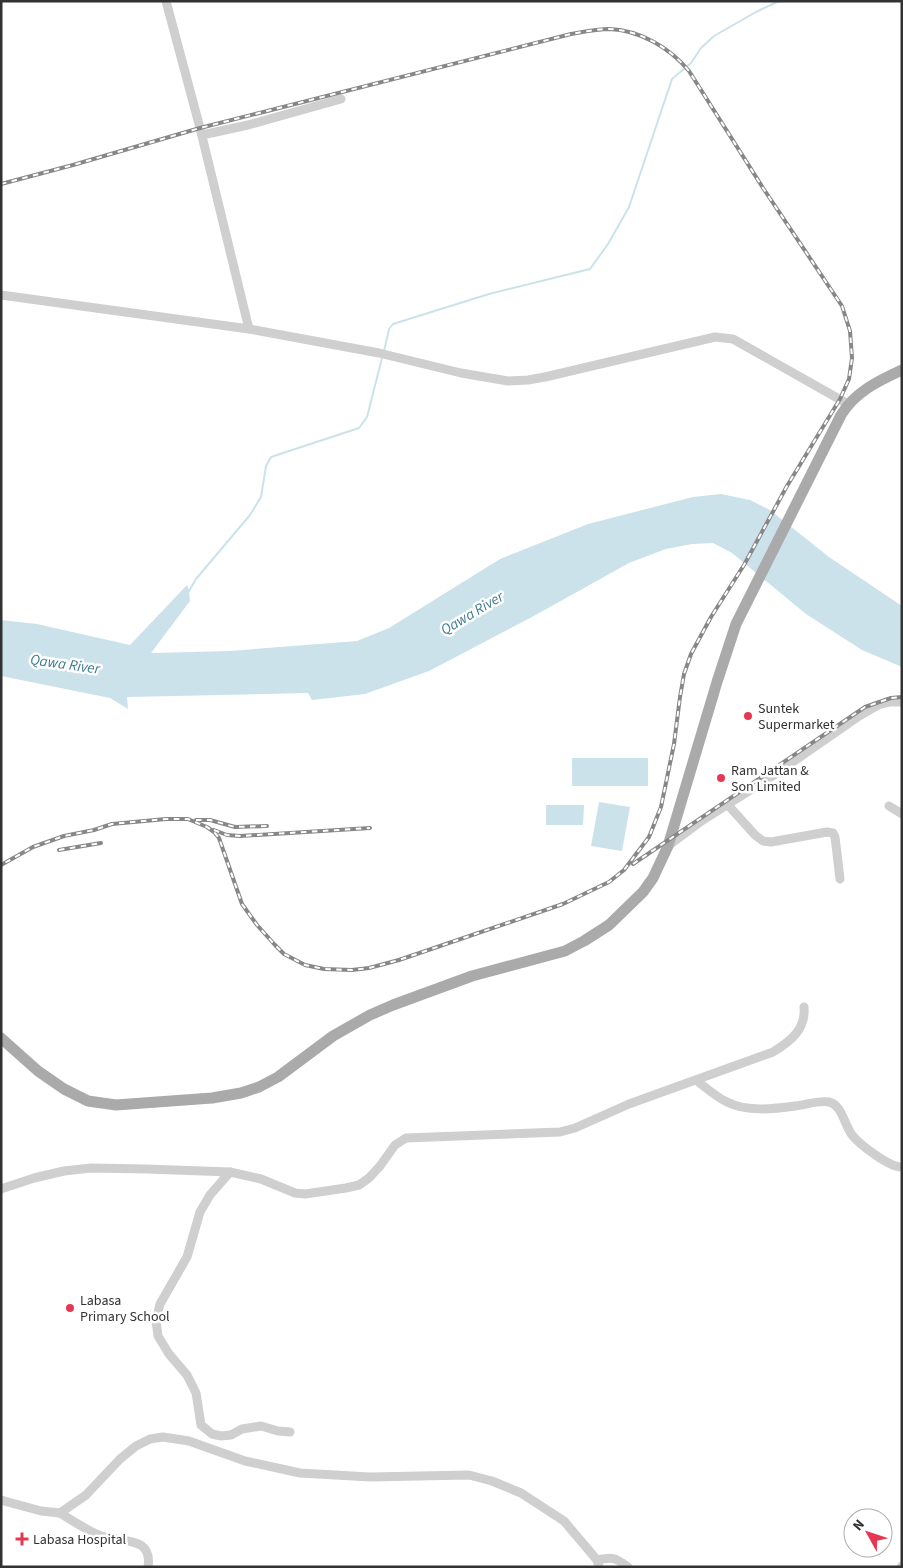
<svg xmlns="http://www.w3.org/2000/svg" width="903" height="1568" viewBox="0 0 903 1568" font-family="'Source Sans 3',sans-serif">
<rect width="100%" height="100%" fill="#fff"/>
<g fill="#cbe2eb">
<path d="M721 494 750 500 770 510 829 557 902 606V667L862 650 806 614 732 553 713 543 692 544 666 549 629 563 532 617 429 671 365 694 312 700 308 693 127 697 128 709 110 698 1 676V620L37 624 130 645 187 585 189 590 190 601 151 653 230 651 357 641 389 628 500 559 588 524 693 497Z"/>
<rect x="572" y="758" width="76" height="28"/>
<path d="M599 802 630 807 622 851 591 846Z"/>
<path d="M546 805H584L583 825H546Z"/>
</g>
<g fill="none" stroke-linecap="round" stroke-linejoin="round">
<g stroke="#cbe2eb" stroke-width="2">
<path d="M384 351 389 329 393 324 489 294 590 269 608 244 629 207 672 79 691 63 701 48 714 36 756 12 777 2 786 1"/>
<path d="M189 591 196 579 250 515 261 497 266 466 271 457 359 428 367 417 382 358"/>
</g>
<g stroke="#cfcfcf" stroke-width="9">
<path d="M166 1 200 128 249 329"/>
<path d="M202 135 248 125 341 99"/>
<path d="M1 295 249 329 379 353 461 373 508 381 528 380 545 377 715 337 733 339 848 404"/>
<path d="M728 805 755 835 763 841 771 842 827 832 833 833 835 837 840 879"/>
<path d="M889 806 902 814"/>
<path d="M668 846 703 820 774 775 859 716 878 705 890 702H902"/>
<path d="M696 1080C705 1087 716 1097 727 1102 746 1112 774 1109 795 1106 805 1105 818 1100 829 1102 842 1105 844 1124 852 1135 859 1144 890 1168 902 1167"/>
<path d="M230 1172 210 1195 200 1212 187 1257 160 1304 156 1320 158 1336 169 1354 187 1375 196 1393 201 1425 212 1434 221 1436 231 1435 242 1429 261 1426 278 1431 290 1432"/>
<path d="M1 1189 34 1178 64 1171 91 1168 147 1169 230 1172 261 1179 295 1193 305 1194 346 1188 359 1185 369 1178 380 1166 395 1145 406 1138 560 1132 575 1128 629 1104 773 1052C791 1041 806 1029 804 1007"/>
<path d="M1 1500 41 1511 60 1513 86 1495 120 1459 136 1446 150 1439 163 1437 189 1441 245 1461 300 1473 370 1477 469 1475 492 1481 521 1493 564 1521 597 1560 599 1567"/>
<path d="M60 1513C73 1521 86 1530 101 1536 120 1543 153 1535 148 1567"/>
<path d="M597 1560C612 1557 615 1557 628 1567"/>
<path d="M901 1567 902 1566"/>
</g>
<path stroke="#aaa" stroke-width="11" d="M1 1038 38 1071 64 1089 88 1101 116 1105 212 1098 241 1093 259 1087 278 1077 333 1036 370 1015 393 1005 472 976 565 951 584 941 609 925 643 892 653 878 668 846 717 682 736 624 841 415C855 392 878 381 902 370"/>
<g stroke="#878787" stroke-width="4">
<g id="rail">
<path d="M1 184 73 165 200 128 571 34C583 32 597 29 609 29 640 30 670 48 689 71L763 188 842 306 850 331 852 358 849 379 840 399 787 486 744 565 711 617 691 654 684 674 680 697 674 744 661 807 649 837 624 870 609 882 563 904 399 960 369 968 352 970 324 969 305 965 284 954 275 945 257 925 242 904 219 838 214 832 207 827 188 819H166L112 824 94 830 64 836 33 847 1 865"/>
<path d="M196 820H210L235 827 267 826"/>
<path d="M214 830 227 835 240 836 370 828"/>
<path d="M59 850 101 843"/>
<path d="M633 864 865 707 891 698 902 697"/>
</g>
</g>
<use href="#rail" stroke="#fff" stroke-width="2" stroke-dasharray="5.5" stroke-linecap="butt"/>
</g>
<g fill="#e53853" stroke="#fff" stroke-width="2">
<circle cx="748" cy="716" r="5"/>
<circle cx="721" cy="778" r="5"/>
<circle cx="70" cy="1308" r="5"/>
<path d="M19.5 1531.5h5v5h5v5h-5v5h-5v-5h-5v-5h5z"/>
</g>
<g text-anchor="middle" stroke-width="5" stroke-linejoin="round" paint-order="stroke">
<g font-size="14" fill="#323232" stroke="#fff" text-anchor="start">
<text x="758" y="713">Suntek<tspan x="758" dy="16">Supermarket</tspan></text>
<text x="731" y="775">Ram Jattan &amp;<tspan x="731" dy="16">Son Limited</tspan></text>
<text x="80" y="1305">Labasa<tspan x="80" dy="16">Primary School</tspan></text>
<text x="33" y="1544">Labasa Hospital</text>
</g>
<g font-size="15" font-style="italic" fill="#3f7b95" stroke="#fff">
<text transform="translate(472 613) rotate(-31)" y="5">Qawa River</text>
<text transform="translate(65 664) rotate(8)" y="5">Qawa River</text>
</g>
</g>
<rect width="903" height="1568" fill="none" stroke="#323232" stroke-width="5"/>
<g transform="translate(868 1533) rotate(310)"><circle r="24" fill="#ffffff" stroke="#adadad"/>
<path d="M0-4L9 19L0 12L-9 19Z" fill="#e53853"/>
<text y="-8" font-size="14" font-weight="bold" text-anchor="middle" fill="#323232">N</text>
</g>
</svg>
